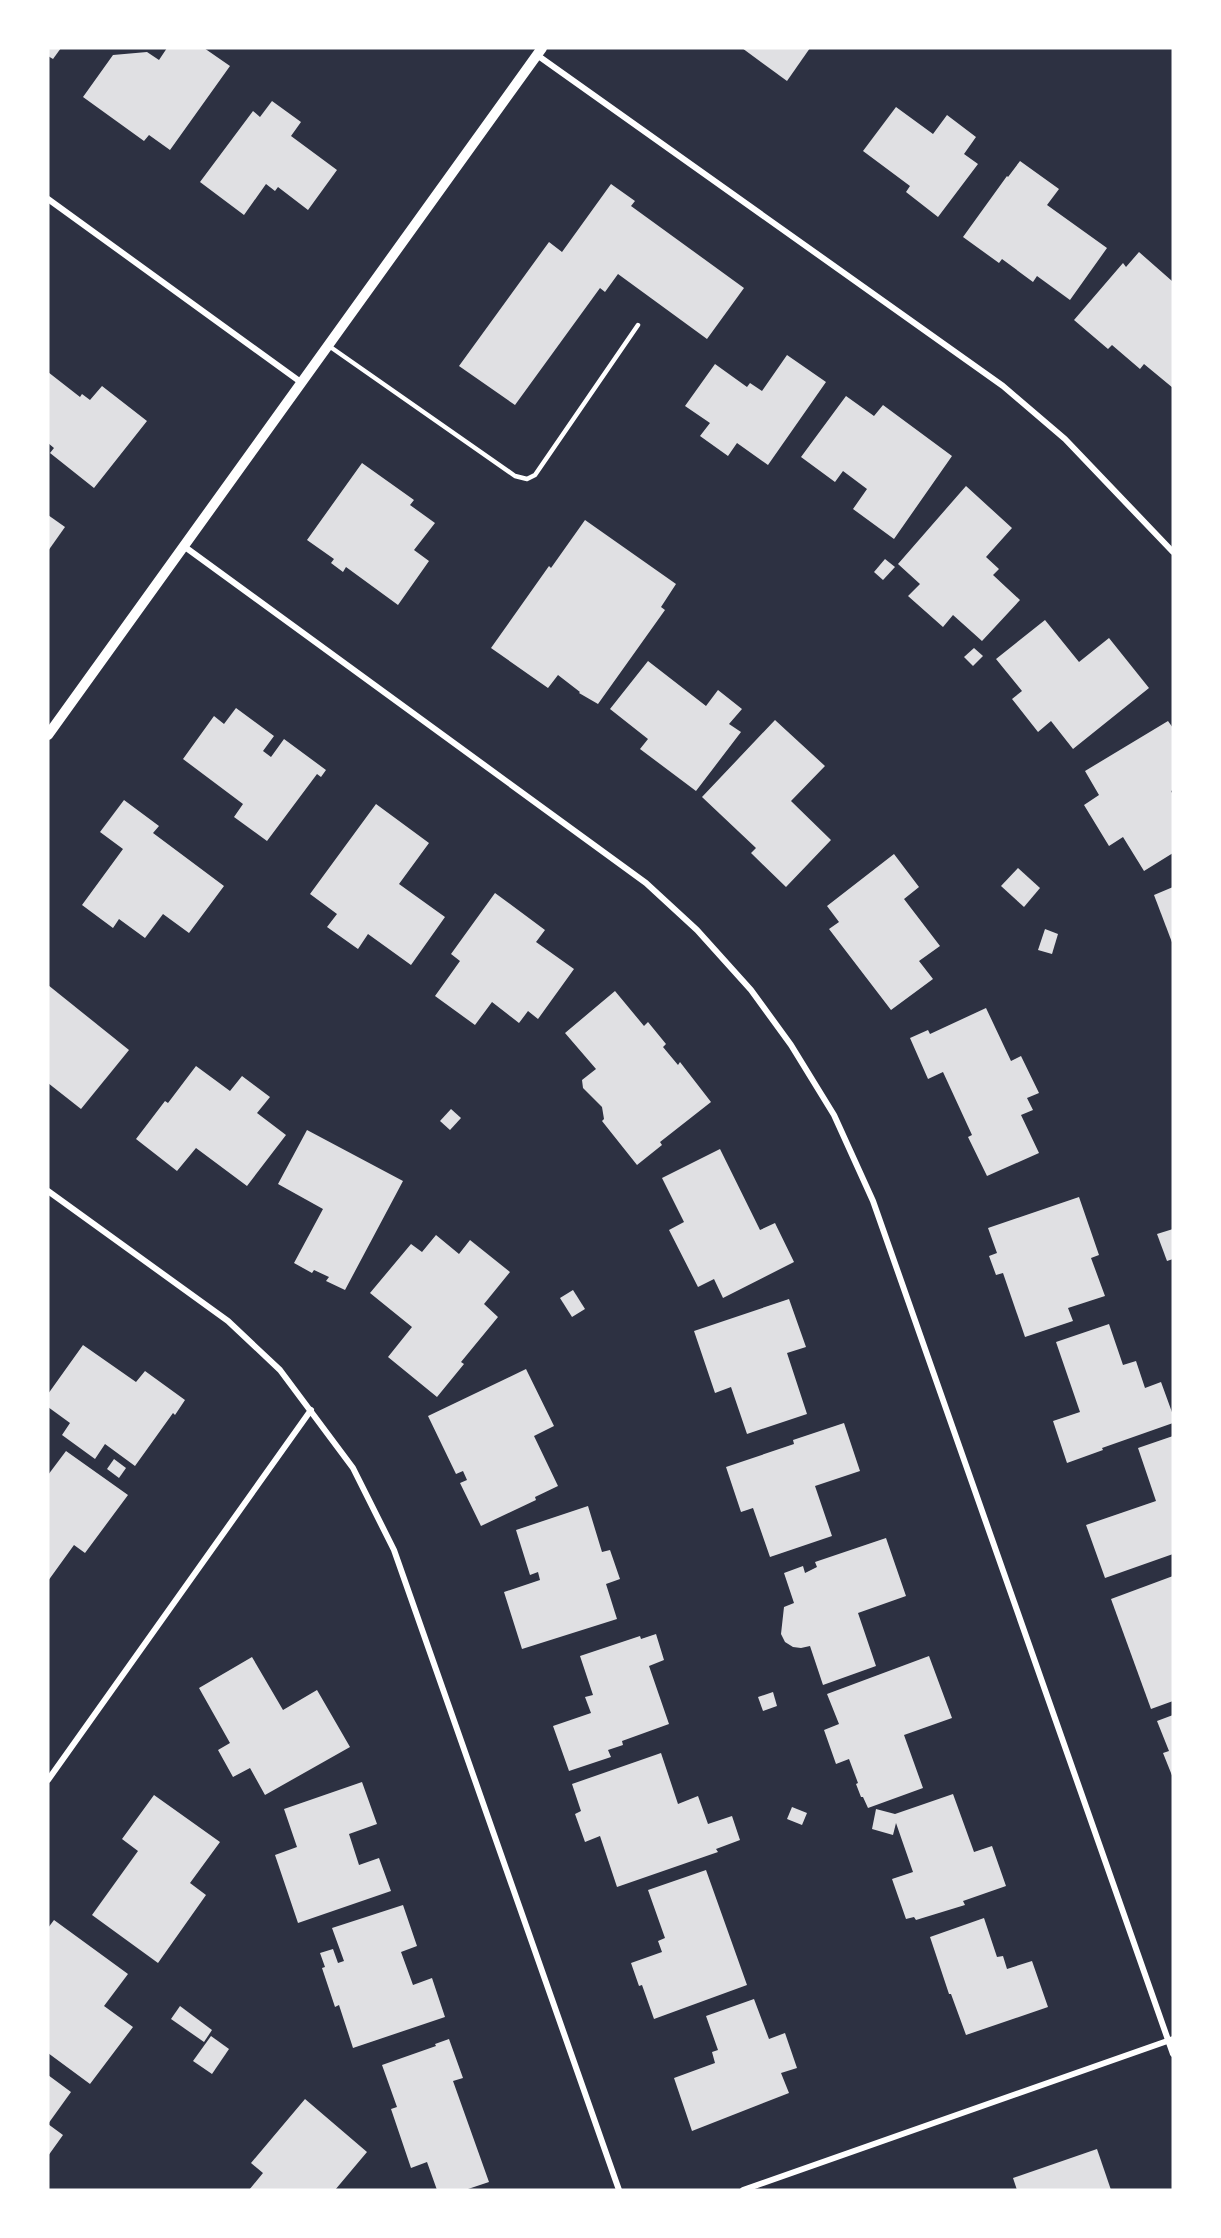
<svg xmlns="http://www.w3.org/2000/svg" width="1221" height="2238" viewBox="0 0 1221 2238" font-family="Raleway,sans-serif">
<rect width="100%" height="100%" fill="#2d3142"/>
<g fill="#e0e0e3">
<path d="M48 48H61L53 59 48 56Z"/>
<path d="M167 48H204L230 66 170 150 149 135 144 141 83 97 113 55 147 52 159 60Z"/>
<path d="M742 48H810L787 81Z"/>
<path d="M272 101 301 122 291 136 337 170 308 210 278 187 275 191 266 184 244 215 200 182 253 111 260 117Z"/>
<path d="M896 107 933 134 947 115 976 137 964 154 978 164 938 217 906 192 910 186 863 151Z"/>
<path d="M1020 161 1059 189 1047 205 1107 248 1070 300 1037 276 1033 282 1002 259 999 263 963 237 1007 176 1008 177Z"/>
<path d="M611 184 635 201 631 206 744 288 707 339 618 274 605 292 600 288 515 405 459 366 549 242 562 252Z"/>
<path d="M1139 252 1172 281 1173 279V388L1144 364 1140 369 1112 345 1108 349 1074 320 1123 263 1126 267Z"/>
<path d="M787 355 826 382 768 465 737 443 728 456 700 436 710 423 685 406 715 364 747 387 750 383 762 391Z"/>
<path d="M48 372 80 397 82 394 90 400 102 386 147 421 94 488 50 453 54 448 48 443Z"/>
<path d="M846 396 874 416 883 405 952 456 894 539 853 509 867 489 843 471 835 482 801 457Z"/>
<path d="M362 463 414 500 410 505 435 523 414 550 429 561 398 605 346 567 343 572 331 563 334 559 307 540Z"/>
<path d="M966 486 1012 528 986 557 999 569 993 575 1020 600 982 641 953 615 943 627 908 596 920 584 898 564Z"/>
<path d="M48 515 65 527 48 551Z"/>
<path d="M585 520 676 584 661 607 665 610 598 704 579 693 580 692 558 675 548 688 491 648 549 566 551 568Z"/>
<path d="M885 559 895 567 883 580 874 572Z"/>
<path d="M1045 620 1079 662 1109 638 1149 688 1073 749 1051 721 1038 732 1012 699 1022 691 996 659Z"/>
<path d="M974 648 983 656 973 666 964 657Z"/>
<path d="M648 661 706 706 718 690 742 709 729 724 741 732 696 791 640 749 648 739 610 709Z"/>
<path d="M236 708 274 736 263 751 271 757 284 739 326 770 321 777 317 774 267 841 234 817 243 804 183 759 214 716 224 724Z"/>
<path d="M775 720 825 766 791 801 831 840 786 887 751 853 756 848 702 797Z"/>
<path d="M1168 721 1173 728V790L1171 791 1173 795V853L1144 871 1123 837 1109 846 1084 805 1099 795 1085 771Z"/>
<path d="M124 800 159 826 153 833 224 886 189 933 163 914 145 938 119 919 113 928 82 905 123 849 100 832Z"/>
<path d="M376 804 429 843 399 884 445 917 411 965 368 934 358 949 327 927 337 914 310 894Z"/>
<path d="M894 854 919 887 904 899 940 946 919 961 933 979 891 1010 829 929 839 922 827 906Z"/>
<path d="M1018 868 1040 888 1024 907 1001 886Z"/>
<path d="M1173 887V945L1154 895Z"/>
<path d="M495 893 545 930 536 942 574 969 538 1019 528 1011 519 1023 492 1002 475 1025 435 996 460 961 451 954Z"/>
<path d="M1045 929 1058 934 1052 954 1038 950Z"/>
<path d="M48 985 129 1050 81 1109 48 1083Z"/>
<path d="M615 991 644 1026 648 1022 666 1044 663 1047 678 1065 680 1062 711 1102 660 1142 662 1145 637 1165 602 1121 604 1119 602 1107 583 1088 582 1080 596 1069 565 1033Z"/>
<path d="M986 1008 1011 1061 1021 1056 1039 1093 1027 1098 1033 1110 1021 1115 1039 1153 987 1176 968 1137 972 1135 943 1072 928 1079 910 1038 928 1030 930 1034Z"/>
<path d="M196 1066 230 1091 242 1076 270 1097 257 1113 286 1135 247 1186 196 1148 177 1171 136 1139 165 1101 168 1103Z"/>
<path d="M451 1109 461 1118 450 1130 440 1121Z"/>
<path d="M307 1130 403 1181 345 1290 326 1281 329 1277 314 1270 312 1273 294 1263 323 1209 278 1184Z"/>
<path d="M720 1149 760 1230 775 1223 794 1262 723 1298 714 1279 698 1287 669 1230 684 1222 662 1178Z"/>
<path d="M1079 1197 1099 1255 1091 1258 1105 1296 1068 1308 1073 1321 1025 1337 1003 1273 996 1275 989 1256 997 1253 988 1228Z"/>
<path d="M1173 1229V1259L1167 1261 1157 1234Z"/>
<path d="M436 1235 459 1254 470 1240 510 1272 484 1304 498 1317 461 1362 464 1364 437 1397 388 1357 412 1327 370 1293 411 1244 422 1252Z"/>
<path d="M573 1290 585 1309 572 1317 560 1298Z"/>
<path d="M789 1299 806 1347 787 1353 807 1414 747 1434 731 1387 715 1393 694 1331Z"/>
<path d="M1109 1324 1123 1365 1136 1361 1145 1388 1161 1382 1173 1415V1423L1102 1448 1103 1450 1067 1463 1053 1421 1080 1412 1056 1342Z"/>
<path d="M83 1345 136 1382 145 1371 185 1400 175 1415 173 1413 135 1466 105 1444 95 1459 62 1435 70 1423 48 1407V1394Z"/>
<path d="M526 1369 554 1426 534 1436 558 1486 535 1497 536 1500 481 1526 460 1483 467 1480 463 1471 456 1474 428 1416Z"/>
<path d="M844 1423 860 1471 815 1486 832 1536 770 1557 753 1508 741 1512 726 1467 794 1444 793 1440Z"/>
<path d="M1173 1436V1554L1105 1578 1086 1525 1156 1501 1138 1448Z"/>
<path d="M66 1451 128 1495 85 1553 74 1545 48 1581V1475Z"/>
<path d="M114 1459 126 1468 119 1478 107 1469Z"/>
<path d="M588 1506 602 1552 610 1550 620 1579 606 1584 617 1619 522 1649 504 1592 540 1580 538 1572 530 1575 516 1530Z"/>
<path d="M886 1538 906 1596 858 1613 876 1666 823 1685 810 1646 801 1648 793 1647 785 1642 781 1634 784 1607 794 1603 784 1573 803 1566 805 1573 817 1567 815 1562Z"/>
<path d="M1173 1576V1701L1151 1709 1111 1599Z"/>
<path d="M656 1634 664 1660 649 1666 669 1724 622 1741 623 1745 608 1750 611 1757 569 1771 553 1726 591 1713 585 1697 593 1695 580 1656 640 1636 641 1639Z"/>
<path d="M929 1656 952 1718 904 1735 923 1788 868 1808 863 1797H861L856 1784 858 1783 849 1759 836 1764 824 1730 839 1724 827 1694Z"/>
<path d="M252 1657 283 1710 317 1690 350 1747 265 1795 250 1768 233 1777 218 1750 230 1743 199 1688Z"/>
<path d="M773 1692 777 1706 763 1711 758 1697Z"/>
<path d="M1173 1715V1778L1163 1753 1169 1751 1157 1721Z"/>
<path d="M661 1753 678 1804 698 1796 708 1824 732 1816 740 1840 716 1849 718 1852 617 1887 600 1836 585 1842 575 1814 581 1811 572 1784Z"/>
<path d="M362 1782 377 1824 349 1834 359 1865 379 1858 391 1891 298 1923 275 1855 297 1847 284 1809Z"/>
<path d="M953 1794 974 1852 992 1846 1006 1886 963 1901 965 1905 916 1920 914 1917 906 1919 892 1879 913 1872 896 1823 893 1835 872 1829 876 1809 895 1814Z"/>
<path d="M154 1795 220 1842 190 1883 206 1895 158 1963 92 1915 138 1851 122 1839Z"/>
<path d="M792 1807 807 1813 802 1825 787 1819Z"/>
<path d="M706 1870 747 1985 654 2019 642 1985 639 1986 631 1963 662 1952 658 1941 665 1938 648 1890Z"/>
<path d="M403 1905 417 1946 401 1952 413 1985 432 1978 445 2017 353 2048 339 2005 335 2007 322 1968 325 1967 320 1953 333 1949 338 1963 344 1961 332 1928Z"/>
<path d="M984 1918 997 1957 1003 1956 1007 1969 1032 1961 1048 2007 966 2035 951 1994H949L930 1937Z"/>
<path d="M54 1920 128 1974 104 2006 133 2027 90 2084 48 2053V1928Z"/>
<path d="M754 1999 769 2039 785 2033 797 2068 781 2073 789 2093 692 2131 674 2078 715 2063 712 2052 718 2050 706 2016Z"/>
<path d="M180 2006 212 2030 204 2042 171 2019Z"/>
<path d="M211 2036 229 2049 212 2074 193 2061Z"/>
<path d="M449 2039 463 2078 453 2081 489 2182 465 2190H437L427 2162 411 2168 391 2109 397 2107 382 2065 436 2046 435 2044Z"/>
<path d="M48 2075 71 2092 48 2124 63 2135 48 2156Z"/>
<path d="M305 2099 367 2152 335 2190H249L263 2173 251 2163Z"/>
<path d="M1097 2149 1111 2190H1017L1013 2178Z"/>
</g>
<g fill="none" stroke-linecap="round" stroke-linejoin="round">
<path stroke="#fff" stroke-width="4.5" d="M329 346 515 476 527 479 535 475 638 325"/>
<g stroke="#fff" stroke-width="6">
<path d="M537 55 1003 386 1065 439 1173 552"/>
<path d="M48 199 302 383"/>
<path d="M185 547 646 883 697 930 751 990 791 1045 834 1115 873 1201 1173 2054"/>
<path d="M48 1191 228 1321 280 1370 353 1468 394 1550 619 2190"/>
<path d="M48 1780 311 1410"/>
<path d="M743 2190 1173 2039"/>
</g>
<path stroke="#fff" stroke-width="10" d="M48 735 542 48"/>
</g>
<rect width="1221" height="2238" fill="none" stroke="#ffffff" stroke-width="99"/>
</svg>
